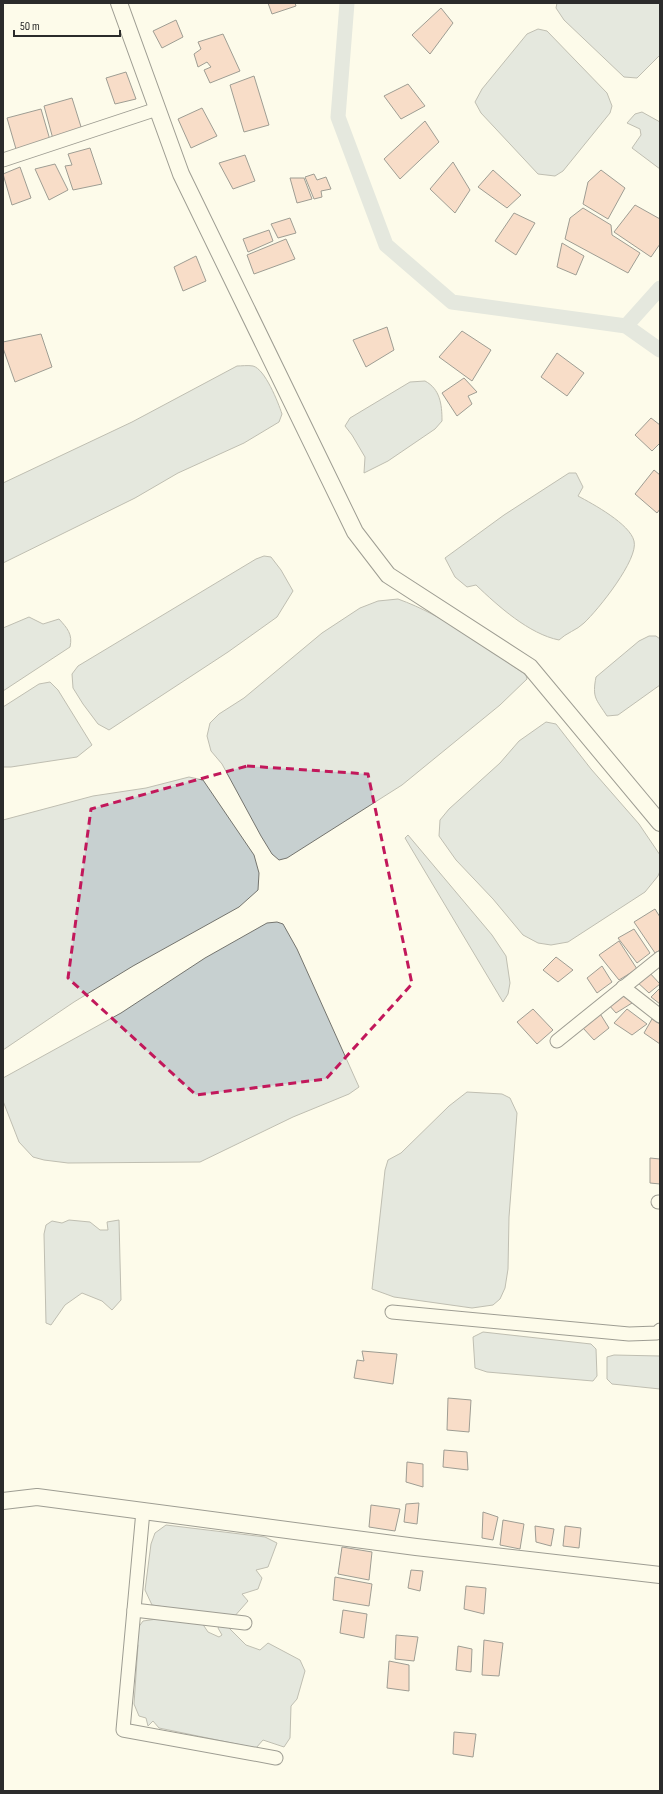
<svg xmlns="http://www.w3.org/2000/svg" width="663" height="1794" viewBox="0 0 663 1794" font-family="'Sofia Sans Condensed',sans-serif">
<rect width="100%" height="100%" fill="#fdfbea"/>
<g fill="#c7d0d0" stroke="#74746e">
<path d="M557 3H660V55L637 78 624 77 564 20 556 8Z"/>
<path d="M538 29 547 31 607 93 612 106 610 113 563 171 555 176 538 174 481 113 475 102 482 89 527 34Z"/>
<path d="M642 112 660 122V169L632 148 641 135 640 129 627 123 635 114Z"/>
<path d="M237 366C241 366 248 365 253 366 265 369 278 402 282 414L279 422 244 443 178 473 135 498 3 563V483L132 422Z"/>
<path d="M425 381C440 389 442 404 442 421L435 429 388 461 364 473 365 457 352 435 345 426 350 418 410 382Z"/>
<path d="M569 473H576L583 487 578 496C593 504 630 524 634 541 639 559 598 610 584 623 577 630 566 633 559 640 529 634 498 606 476 585L467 587 455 577 445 558 504 515Z"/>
<path d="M264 556 271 557 281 570 293 591 277 617 228 652 109 730 98 724 83 704 73 688 72 674 78 666 256 559Z"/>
<path d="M398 599C445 616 485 647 526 675L527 679 500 705 402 785 287 858 279 860 272 854 261 836 222 764 211 751 207 736 210 723 219 714 244 698 322 633 360 608 378 601Z"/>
<path d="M29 617 43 624 59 619C67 628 73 634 70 647L3 691V628Z"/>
<path d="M649 636H656L660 639V685L618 715 607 716C596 699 592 698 596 677L639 641Z"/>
<path d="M50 682 58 690 92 745 77 757 11 767H3V707L39 684Z"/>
<path d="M546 722 556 724 591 769 639 824 660 855V871L658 876 645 892 568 942 551 945 538 943 523 935 493 899 456 860 439 836 440 820 449 809 500 763 519 741Z"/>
<path d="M189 777 203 780 254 855 259 873 258 890 239 907 133 966 74 1002 3 1050V820L93 796 146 788Z"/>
<path d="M408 835 492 935 506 956 510 983 508 994 503 1002 405 838Z"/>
<path d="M277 922 283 924 297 949 359 1087 349 1094 293 1117 200 1162 68 1163 44 1160 33 1157 19 1142 3 1101V1078L121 1013 205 958 267 923Z"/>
<path d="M467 1092 502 1094 510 1098 517 1113 509 1217 508 1269 505 1288 500 1299 493 1305 472 1308 394 1297 372 1289 385 1170 388 1160 401 1153 449 1106Z"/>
<path d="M69 1220 90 1222 100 1230H108L107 1222 119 1220 121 1300 112 1310 102 1301 82 1293 65 1305 51 1325 46 1323 44 1234 46 1225 52 1221 62 1223Z"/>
<path d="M483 1332 591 1344 596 1349 597 1376 593 1381 487 1372 475 1368 473 1337Z"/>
<path d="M614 1355 660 1356V1389L612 1384 607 1379V1357Z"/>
<path d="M166 1525 265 1537 277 1543 268 1567 256 1570 262 1578 258 1589 242 1594 248 1601 233 1618 152 1605 145 1590 151 1544 155 1533Z"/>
<path d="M157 1619 202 1623 208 1632 219 1637 222 1635 218 1628 220 1624 228 1627 246 1645 260 1650 268 1643 300 1660 305 1671 297 1699 291 1706 290 1738 284 1747 263 1740 256 1748 159 1728 153 1721 148 1726 146 1718 139 1716 134 1704 138 1645 132 1636 143 1621Z"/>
</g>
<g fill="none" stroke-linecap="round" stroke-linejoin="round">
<g stroke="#c7d0d0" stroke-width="15">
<path d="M347 3 338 117 386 245 452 302 626 326 660 350"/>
<path d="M626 326 660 288"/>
</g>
</g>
<g fill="#f2b8a0" stroke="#2b2b2b">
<path d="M268 3H295L296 6 272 14Z"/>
<path d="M441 8 453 23 430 54 412 35Z"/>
<path d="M176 20 183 37 162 48 153 31Z"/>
<path d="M223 34 240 71 210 83 204 70 211 67 207 62 198 67 194 54 201 49 198 42Z"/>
<path d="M126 72 136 99 115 104 106 78Z"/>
<path d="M254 76 269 125 244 132 230 85Z"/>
<path d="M408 84 425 106 401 119 384 96Z"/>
<path d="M72 98 82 130 53 139 44 106Z"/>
<path d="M202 108 217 136 191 148 178 119Z"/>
<path d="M41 109 50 140 16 149 7 118Z"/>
<path d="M425 121 439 142 400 179 384 159Z"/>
<path d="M90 148 102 184 73 190 65 166 72 165 68 154Z"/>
<path d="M245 155 255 181 233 189 219 163Z"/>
<path d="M453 162 470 190 455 213 430 189Z"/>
<path d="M55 164 68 190 49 200 35 169Z"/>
<path d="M20 167 31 198 12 205 3 174Z"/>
<path d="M493 170 521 195 507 208 478 187Z"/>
<path d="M601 170 625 188 608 219 583 204 588 182Z"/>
<path d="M314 174 317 180 326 177 331 189 321 191 322 197 314 199 305 177Z"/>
<path d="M290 178H304L312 199 297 203Z"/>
<path d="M635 205 660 219V244L651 257 614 232Z"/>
<path d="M583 208 611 225 612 235 640 253 628 273 565 239 570 218Z"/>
<path d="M514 213 535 223 516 255 495 241Z"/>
<path d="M290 218 296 233 278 238 271 224Z"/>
<path d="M269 230 273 241 248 252 243 239Z"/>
<path d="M286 239 295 259 254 274 247 255Z"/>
<path d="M562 243 584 256 576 275 557 267Z"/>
<path d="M196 256 206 281 183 291 174 267Z"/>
<path d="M387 327 394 350 366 367 353 340Z"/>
<path d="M462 331 491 350 472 381 439 357Z"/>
<path d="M41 334 52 367 15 382 3 348V342Z"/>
<path d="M557 353 584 373 567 396 541 377Z"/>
<path d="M464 378 477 392 468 396 472 404 457 416 442 393Z"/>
<path d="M651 418 660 425V443L652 451 635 435Z"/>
<path d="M654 470 660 475V509L657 513 635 494Z"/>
<path d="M655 909 660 917V950L655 953 634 922Z"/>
<path d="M634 929 650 953 637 963 618 938Z"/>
<path d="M619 941 637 969 619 980 599 955Z"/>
<path d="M556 957 573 970 558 982 543 970Z"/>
<path d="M602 966 612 982 597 993 587 978Z"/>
<path d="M648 971 660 984 649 993 636 981Z"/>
<path d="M660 988V1004L651 997Z"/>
<path d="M623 992 632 1003 616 1013 608 1004Z"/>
<path d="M533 1009 553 1030 537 1044 517 1022Z"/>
<path d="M627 1009 647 1024 632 1035 614 1023Z"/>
<path d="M599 1012 609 1028 594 1040 583 1028Z"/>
<path d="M652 1019 660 1024V1044L644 1033Z"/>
<path d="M650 1158 660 1159V1184L650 1183Z"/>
<path d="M362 1351 397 1354 393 1384 354 1378 357 1360 364 1361Z"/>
<path d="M448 1398 471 1400 469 1432 447 1430Z"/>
<path d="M444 1450 467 1452 468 1470 443 1467Z"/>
<path d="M407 1462 423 1464V1487L406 1482Z"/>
<path d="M419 1503 417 1524 404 1522 406 1504Z"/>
<path d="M371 1505 400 1509 395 1531 369 1527Z"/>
<path d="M483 1512 498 1517 493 1540 482 1538Z"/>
<path d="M503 1520 524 1524 520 1549 500 1545Z"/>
<path d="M535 1526 554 1529 551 1546 536 1542Z"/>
<path d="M565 1526 581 1528 579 1548 563 1546Z"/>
<path d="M342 1547 372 1552 369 1580 338 1574Z"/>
<path d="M411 1570 423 1571 420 1591 408 1588Z"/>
<path d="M335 1577 372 1584 369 1606 333 1600Z"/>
<path d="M466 1586 486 1588 484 1614 464 1609Z"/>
<path d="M343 1610 367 1614 364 1638 340 1633Z"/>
<path d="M396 1635 418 1637 414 1661 395 1659Z"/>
<path d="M484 1640 503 1643 499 1676 482 1675Z"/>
<path d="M458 1646 472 1649 471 1672 456 1670Z"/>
<path d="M389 1661 409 1665V1691L387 1688Z"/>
<path d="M454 1732 476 1734 473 1757 453 1754Z"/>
</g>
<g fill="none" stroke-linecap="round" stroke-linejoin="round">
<g stroke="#2b2b2b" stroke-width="15">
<g id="minor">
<path d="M3 160 157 109"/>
<path d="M623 987 660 1016"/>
<path d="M557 1041 660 958"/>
<path d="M658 1202H660"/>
<path d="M392 1312 629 1334 657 1333 660 1330"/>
<path d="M143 1511 123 1730 276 1758"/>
<path d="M134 1610 245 1623"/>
</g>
</g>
<g stroke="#2b2b2b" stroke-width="18">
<g id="tertiary">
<path d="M119 3 181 174 355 532 388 575 530 667 660 823"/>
<path d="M3 1501 37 1497 416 1547 660 1575"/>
</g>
</g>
<use href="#minor" stroke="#fdfbea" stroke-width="13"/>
<use href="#tertiary" stroke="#fdfbea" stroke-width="16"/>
</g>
<path d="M0 0H663V1794H0ZM247 766 368 774 412 984 326 1079 196 1095 68 978 91 809Z" fill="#fdfbea" fill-opacity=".55" fill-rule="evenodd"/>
<path fill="none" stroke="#c2185b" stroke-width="3" stroke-dasharray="8 5" stroke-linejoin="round" d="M247 766 368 774 412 984 326 1079 196 1095 68 978 91 809Z"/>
<rect width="663" height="1794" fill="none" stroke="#2b2b2b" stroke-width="8"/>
<path d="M14 30v6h106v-6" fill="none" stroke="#2b2b2b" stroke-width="2"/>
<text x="20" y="30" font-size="12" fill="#2b2b2b" stroke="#fdfbea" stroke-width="3" paint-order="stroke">50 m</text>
</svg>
